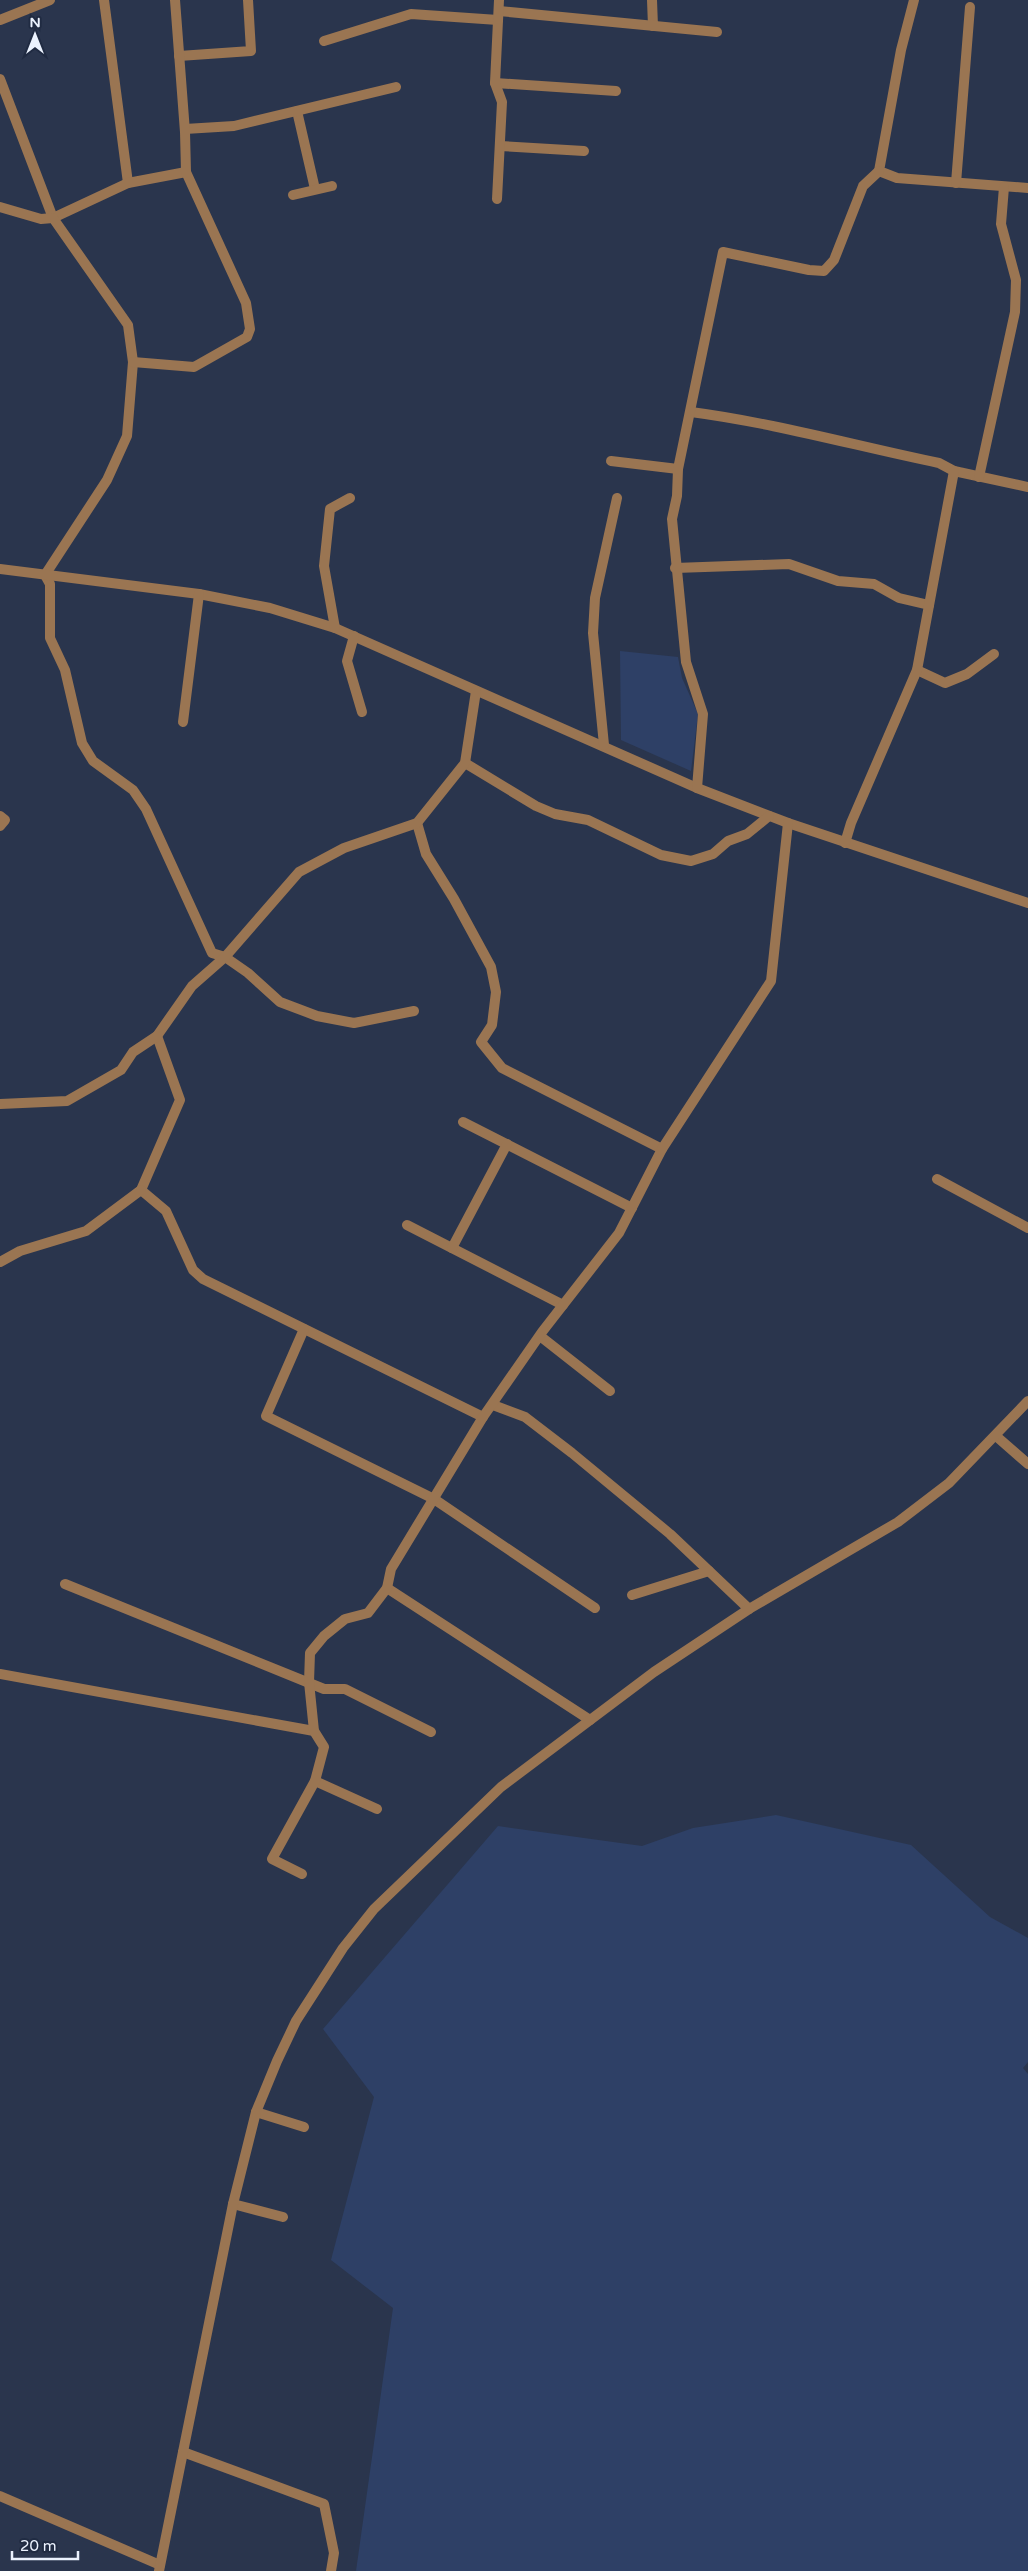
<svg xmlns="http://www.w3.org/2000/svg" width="1028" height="2571" viewBox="0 0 1028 2571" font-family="'Varela Round',sans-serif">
<rect width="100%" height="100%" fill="#2a354d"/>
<g fill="#2e4066">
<path d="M620 651 678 657 682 678 698 714 691 771 621 740Z"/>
<path d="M776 1815 911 1845 990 1917 1028 1938V2062L1023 2068 1028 2074V2571H356L393 2308 331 2260 374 2097 323 2029 498 1826 642 1846 693 1828Z"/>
</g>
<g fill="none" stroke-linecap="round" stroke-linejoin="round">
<g stroke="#9a7552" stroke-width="10">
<path d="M104 0 128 183"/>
<path d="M652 0 653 26"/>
<path d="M914 0 901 50 879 171 897 178 1028 188"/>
<path d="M499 11 717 32"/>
<path d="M0 20 50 0"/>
<path d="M324 41 411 14 498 20"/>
<path d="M179 56 251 51 248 0"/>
<path d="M0 79 53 218 128 183 186 172"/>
<path d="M495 83 616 91"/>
<path d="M297 111 315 189"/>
<path d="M185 129 234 126 396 87"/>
<path d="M500 146 584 151"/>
<path d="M956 183 970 7"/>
<path d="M293 195 332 186"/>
<path d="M497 199 502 102 495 83 499 0"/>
<path d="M0 207 41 219 53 218 128 325 133 362 127 436 107 480 45 575 50 584V638L65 670 82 743 93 761 133 790 146 809 212 953 225 957 248 973 280 1002 317 1016 354 1023 414 1011"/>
<path d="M133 362 194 367 247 337 250 329 246 303 186 172 185 132 175 0"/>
<path d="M691 412C775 423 856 446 939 463L954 471 1028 487"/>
<path d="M611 461 678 469"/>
<path d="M979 477 1015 312 1016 280 1001 224 1004 187"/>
<path d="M675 568 789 564 838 581 874 584 899 598 929 605"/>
<path d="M0 569 199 594 270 608 335 628 697 788 788 823 1028 903"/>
<path d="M335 628 324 566 330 509 350 498"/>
<path d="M354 636 347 661 362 712"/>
<path d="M917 670 945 683 967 674 994 654"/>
<path d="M183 722 199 594"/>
<path d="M604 745 593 633 595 598 617 498"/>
<path d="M465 763 536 806 555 814 588 820 661 855 691 861 713 854 728 841 747 834 769 816"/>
<path d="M697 788 703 714 686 662 672 519 677 496 678 469 723 252 809 270 824 271 834 260 863 186 879 171"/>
<path d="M0 816 5 820 0 826"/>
<path d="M417 823 426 854 454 899 491 967 496 992 492 1025 481 1042 502 1068 662 1149"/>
<path d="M845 843 851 823 917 670 954 471"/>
<path d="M157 1036 180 1100 141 1190 166 1211 193 1270 203 1279 483 1417"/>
<path d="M0 1104 67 1101 121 1070 133 1052 157 1036 192 986 225 957 299 872 344 848 417 823 465 763 476 691"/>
<path d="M463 1122 632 1208"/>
<path d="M937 1179 1028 1228"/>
<path d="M407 1225 563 1305"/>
<path d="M452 1248 507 1144"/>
<path d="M0 1262 20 1251 86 1231 141 1190"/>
<path d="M304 1329 266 1416 434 1499 595 1608"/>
<path d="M540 1336 610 1391"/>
<path d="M493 1405 525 1417 572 1453 670 1534 749 1609"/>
<path d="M996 1436 1028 1464"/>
<path d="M65 1584 324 1689H345L431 1732"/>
<path d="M387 1588 590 1720"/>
<path d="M632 1595 709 1571"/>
<path d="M0 1674 314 1731"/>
<path d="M315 1781 377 1809"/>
<path d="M302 1874 272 1859 315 1781 324 1747 314 1731 309 1682 310 1653 324 1636 345 1619 368 1613 387 1588 391 1569 483 1417 542 1332 619 1233 662 1149 771 981 788 823"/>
<path d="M256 2112 304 2127"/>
<path d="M233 2204 283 2217"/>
<path d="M183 2452 324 2504 334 2553 331 2571"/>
<path d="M0 2496 160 2565"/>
<path d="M159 2571 233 2204 256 2112 277 2061 296 2021 343 1948 374 1909 501 1787 654 1672 749 1609 898 1522 949 1483 1028 1401"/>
</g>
</g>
<g transform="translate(35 35)" stroke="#202b42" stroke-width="4" paint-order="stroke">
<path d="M0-4L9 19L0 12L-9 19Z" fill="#ebf2fe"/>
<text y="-8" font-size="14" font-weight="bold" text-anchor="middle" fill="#ebf2fe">N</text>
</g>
<path d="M12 2551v8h66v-8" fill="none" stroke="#ebf2fe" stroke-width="2.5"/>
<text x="20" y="2551" font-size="15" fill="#ebf2fe" stroke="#202b42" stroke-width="4" paint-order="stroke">20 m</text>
</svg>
